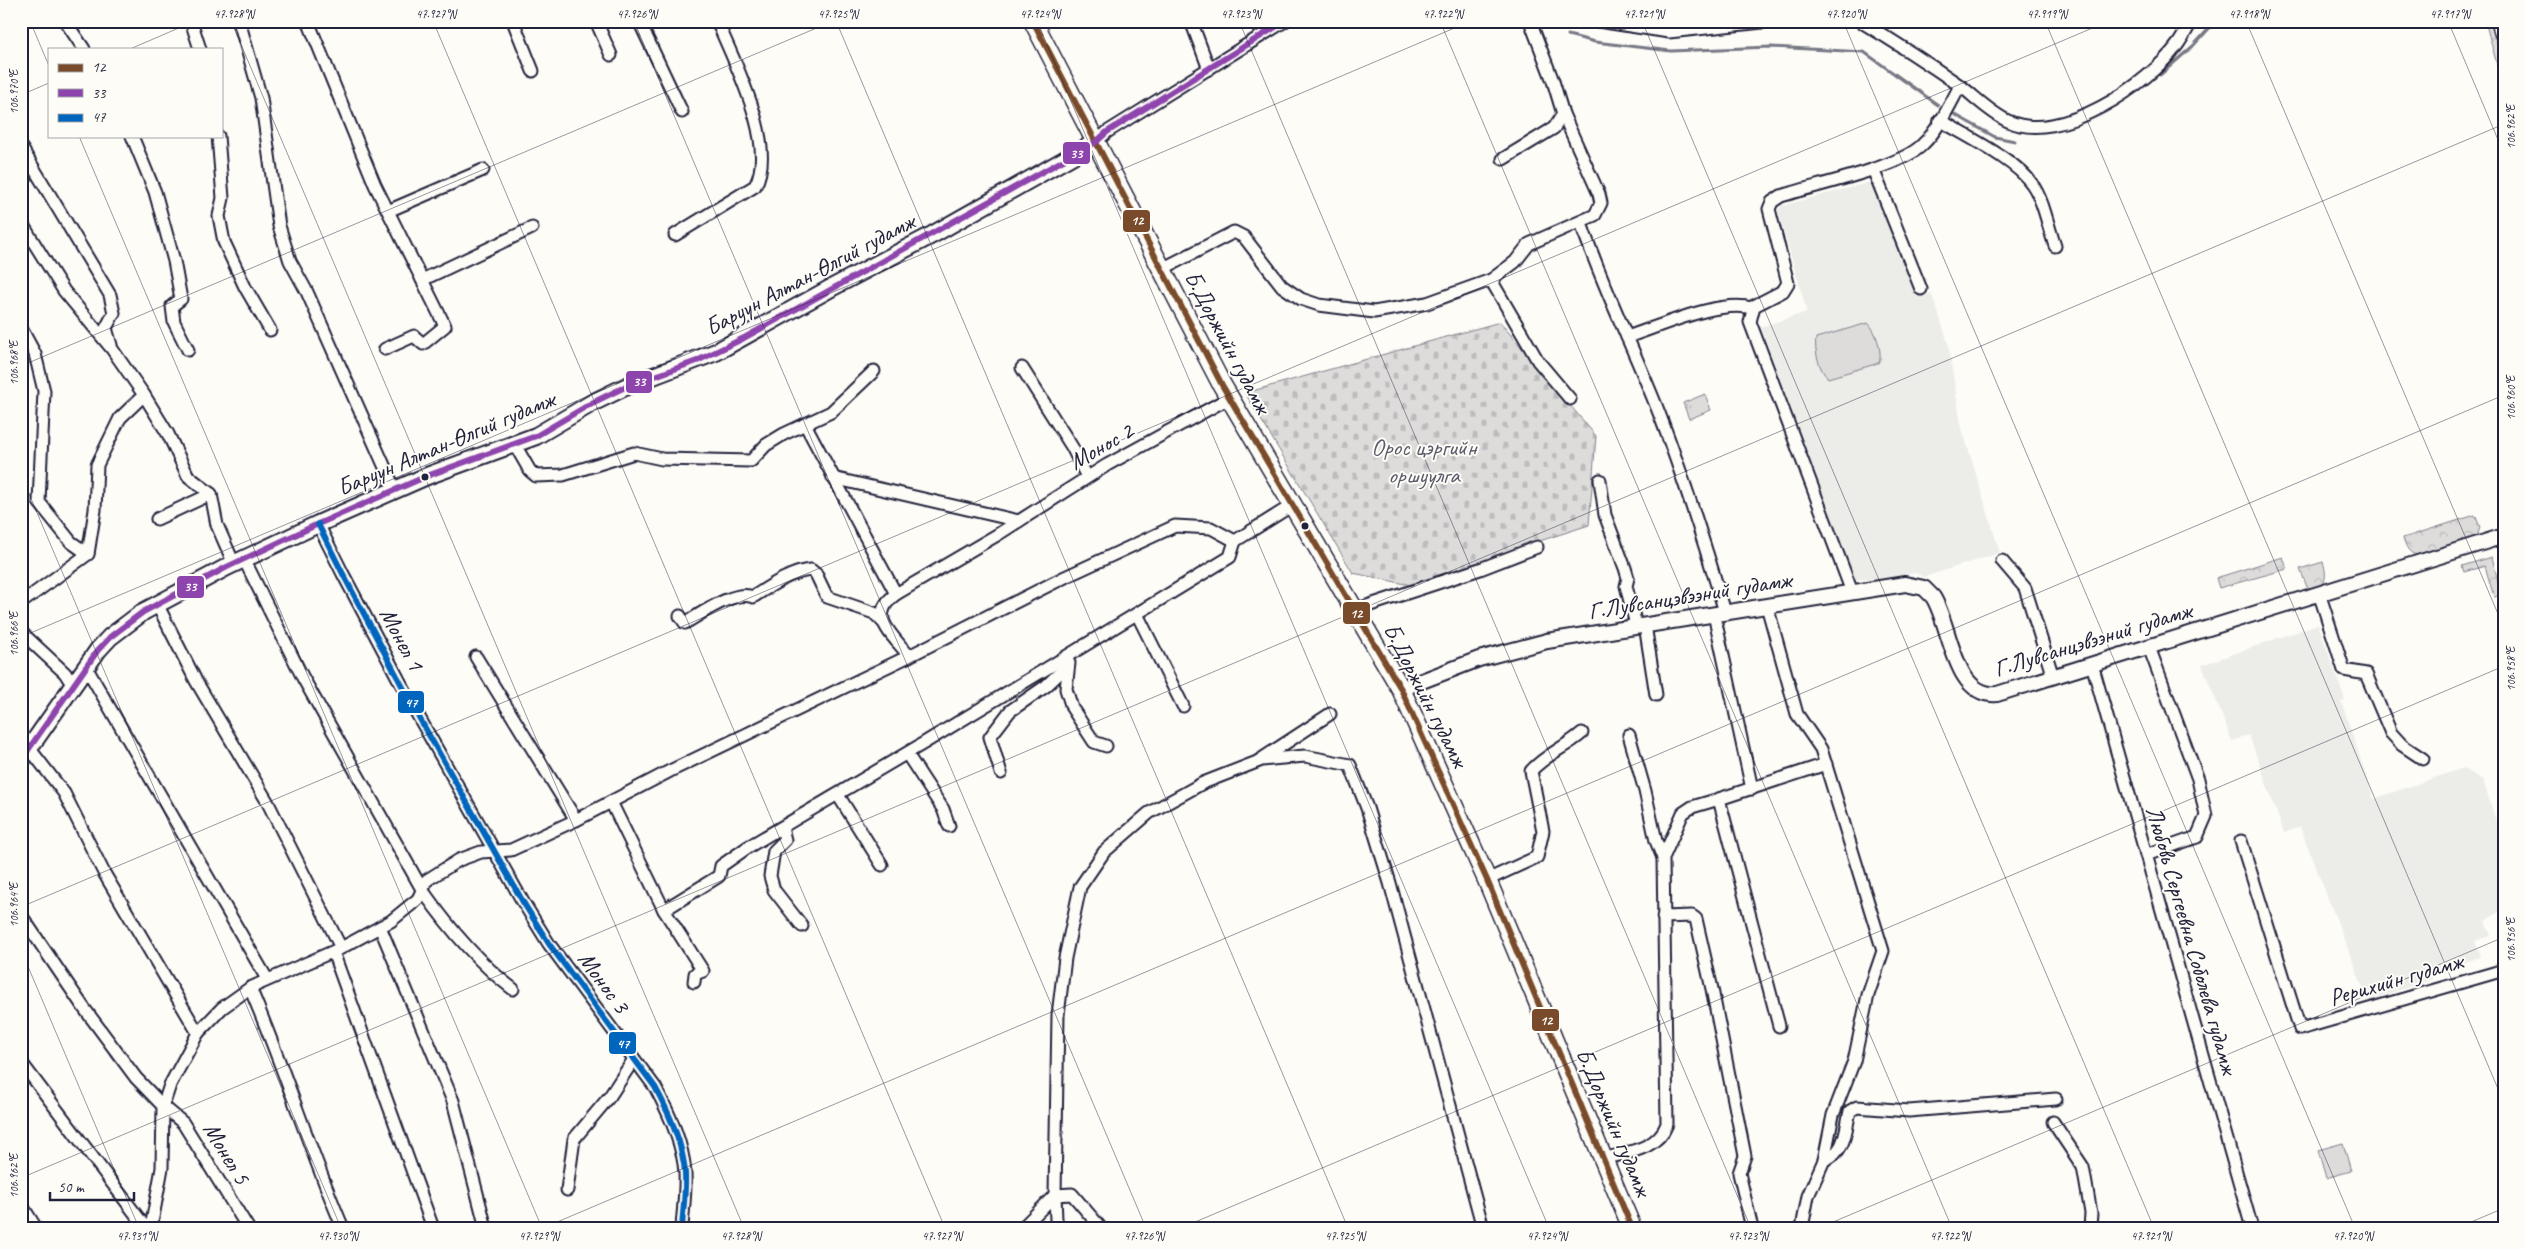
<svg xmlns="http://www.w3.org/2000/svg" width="2525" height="1249" viewBox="0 0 2525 1249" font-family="Caveat,sans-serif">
<defs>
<pattern id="forest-crowns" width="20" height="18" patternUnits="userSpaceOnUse" patternTransform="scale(1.25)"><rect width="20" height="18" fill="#dddcdb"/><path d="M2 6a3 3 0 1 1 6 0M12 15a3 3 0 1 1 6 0" fill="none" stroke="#bdbcbd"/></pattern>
<pattern id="cemetery-stones" width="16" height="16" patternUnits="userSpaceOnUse" patternTransform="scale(1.25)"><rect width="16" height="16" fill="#dddcdb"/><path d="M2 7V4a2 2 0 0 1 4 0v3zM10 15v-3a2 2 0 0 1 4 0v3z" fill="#bdbcbd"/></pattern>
<pattern id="park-tufts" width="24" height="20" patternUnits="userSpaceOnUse" patternTransform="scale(1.25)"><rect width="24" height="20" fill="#dddcdb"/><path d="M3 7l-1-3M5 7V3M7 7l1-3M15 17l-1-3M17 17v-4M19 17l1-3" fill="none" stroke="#bdbcbd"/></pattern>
</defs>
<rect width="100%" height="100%" fill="#fdfcf7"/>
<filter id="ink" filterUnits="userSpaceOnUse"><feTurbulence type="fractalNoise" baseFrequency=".02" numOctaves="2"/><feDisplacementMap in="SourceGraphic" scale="10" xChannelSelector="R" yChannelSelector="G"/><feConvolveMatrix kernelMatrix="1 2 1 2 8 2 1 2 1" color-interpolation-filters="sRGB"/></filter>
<g filter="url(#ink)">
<g fill="#ecece9">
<path d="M1871 182 1918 297 1931 293 1936 306 1948 343 1961 425 2000 553 1924 577 1915 573 1873 580 1855 579 1761 327 1807 312 1778 211 1781 206Z"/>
<path d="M2318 624 2345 700 2341 701 2374 799 2463 768 2483 780 2504 846V909L2485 921 2491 936 2475 941 2481 957 2437 970 2431 980 2368 1000 2300 827 2284 833 2249 735 2232 741 2202 665Z"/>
</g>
<g fill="#dddcdb" stroke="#807f8b">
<path d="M1868 323C1876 330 1883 353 1879 363L1828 378C1819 370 1814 350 1816 338Z"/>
<path d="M2343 1143 2351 1171 2326 1178 2318 1150Z"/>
</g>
<g fill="url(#forest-crowns)" stroke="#807f8b">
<path d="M2485 21H2490L2504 67 2502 83Z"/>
<path d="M2475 515 2480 527 2477 537 2418 555C2408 554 2406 546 2403 538Z"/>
<path d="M2283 557 2287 569 2219 588 2216 578Z"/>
<path d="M2492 557 2501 595 2494 597 2485 566 2464 572 2462 566Z"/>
<path d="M2323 562C2328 576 2326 593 2307 587L2300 569Z"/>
</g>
<path fill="url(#cemetery-stones)" stroke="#807f8b" d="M1500 322 1596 436 1589 525 1515 549 1415 586 1353 573 1245 393Z"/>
<path fill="url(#park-tufts)" stroke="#807f8b" d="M1705 394 1711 410 1689 419 1683 403Z"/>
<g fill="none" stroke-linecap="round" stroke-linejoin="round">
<g stroke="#787885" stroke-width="3">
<path d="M1568 35 1595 42 1671 51 1771 47 1864 52 1938 105"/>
<path d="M2160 75 2193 46 2216 21"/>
<path d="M1954 114 1995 137 2015 141"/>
</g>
<g stroke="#22223b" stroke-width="15">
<g id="minor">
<path d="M65 21 84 49"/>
<path d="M191 21 200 49"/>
<path d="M239 21 261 98 279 226 290 261 307 292 395 490"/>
<path d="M308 21 375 185 445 326 423 344 414 336 385 349"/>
<path d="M513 21 533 71"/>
<path d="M596 21 611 55"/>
<path d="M639 21 682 112"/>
<path d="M1191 21 1209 69"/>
<path d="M1598 21 1669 32 1772 21"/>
<path d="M1860 21C1895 42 1929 64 1962 87 1976 98 1991 113 2008 121 2060 145 2148 85 2178 44 2183 37 2187 29 2192 21"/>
<path d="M1940 120C1966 136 2016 160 2032 184 2044 201 2048 227 2055 246"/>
<path d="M132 136 155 192 174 261 181 299 172 306 174 322 188 350"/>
<path d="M218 136 223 198 219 216 224 242 245 287 270 330"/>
<path d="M1096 142 1107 132 1285 21"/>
<path d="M21 147 110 295 114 313 106 328 111 345"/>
<path d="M1503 159 1554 128 1563 114 1553 81 1530 21"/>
<path d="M1873 169 1921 289"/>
<path d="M388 211 483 170"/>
<path d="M21 222 64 291 112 349 144 395 168 434 188 476 211 494 217 525 234 564"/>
<path d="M1581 223C1603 288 1634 349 1659 413 1684 478 1705 545 1725 612"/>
<path d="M675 235 755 186C778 145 734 62 717 21"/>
<path d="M1162 269 1234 232 1244 237 1282 286 1301 299 1319 305 1374 312 1427 303 1491 280 1515 262 1529 244 1595 215 1601 203 1599 194 1563 114"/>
<path d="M422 280 532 228"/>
<path d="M1491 280 1538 361 1570 399"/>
<path d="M21 328 35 354 44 391 39 502 71 542 88 554"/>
<path d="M1627 337C1661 326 1719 299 1752 308"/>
<path d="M1022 368 1072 447 1087 477"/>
<path d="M805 424 896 594 997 535 1107 465 1229 398"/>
<path d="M515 445 530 471 536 476 563 475 634 453 662 459 751 461 766 445 784 434 831 412 874 371"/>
<path d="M833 478 1019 521"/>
<path d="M1600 480 1605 515 1625 568 1628 578 1626 586 1636 625"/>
<path d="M157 519 211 494"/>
<path d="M318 524 343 574 416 712 523 902 549 944 655 1087C669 1113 683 1143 685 1173 686 1191 683 1210 682 1228"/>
<path d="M244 559 303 678 423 891C449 928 477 962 513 989"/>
<path d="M2002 561 2025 588 2053 677"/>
<path d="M1852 592 1750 322 1754 306 1783 291 1788 283 1769 209 1772 202 1781 196C1815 185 1899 168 1922 145 1939 129 1949 106 1960 86"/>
<path d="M2319 593 2344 670 2366 674 2391 733 2402 745 2423 759"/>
<path d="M896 594C866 616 893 635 909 656"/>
<path d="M21 603 88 554 95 510 97 465 120 418 144 395"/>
<path d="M157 604 196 681 267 801 341 948"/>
<path d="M1767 606 1797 714 1821 749 1883 951 1868 995 1854 1061 1833 1115 1824 1160 1808 1196 1802 1228"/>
<path d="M1355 610 1480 569 1537 547"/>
<path d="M1137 614 1183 706"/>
<path d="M1714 614 1752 789"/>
<path d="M680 616 685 623C701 614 735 589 753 597 770 586 790 572 811 570L816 574 827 597 874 613 883 622"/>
<path d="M1645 625 1656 695"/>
<path d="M21 632 65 673 72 684"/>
<path d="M476 657 576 820"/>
<path d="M1069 663 1066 689 1072 708 1094 742 1106 746"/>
<path d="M2092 664 2252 1228"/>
<path d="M86 667 267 979"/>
<path d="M1629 735 1645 791 1656 841 1663 858"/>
<path d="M30 749 64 793 104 873 198 1033"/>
<path d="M907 754 943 809 949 826"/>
<path d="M1263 758 1330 714"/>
<path d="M1001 773 990 737 1010 711 1046 686 1068 665"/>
<path d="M838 795 882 865"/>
<path d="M611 802 664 910 703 971 695 974 694 982"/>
<path d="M782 828 785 840 774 851 770 876 774 890 802 926"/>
<path d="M2241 841 2300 1029 2504 970"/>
<path d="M2146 855 2197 837 2206 816 2198 779 2149 647"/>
<path d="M1487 880 1537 857 1543 831 1531 771C1545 755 1566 747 1582 733"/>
<path d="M664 910 719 876 721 866 748 847 924 743 1230 557 1235 541"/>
<path d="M21 915 84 1008 136 1078 163 1106 183 1123 248 1228"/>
<path d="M1663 917 1692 916 1696 919 1712 989 1745 1156 1739 1173 1752 1228"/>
<path d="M380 927 453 1101 486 1228"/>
<path d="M333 952 433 1228"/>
<path d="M250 988C284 1067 309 1149 343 1228"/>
<path d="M1779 1026 1719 799 1826 764"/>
<path d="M21 1062 146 1228"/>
<path d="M2053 1122 2083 1167 2091 1213 2090 1228"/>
<path d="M1603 1159C1628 1152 1657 1150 1667 1124L1663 858 1683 813 1692 807 1719 799"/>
<path d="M1824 1160C1846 1152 1845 1132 1850 1111L1857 1107 1909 1111 2056 1099"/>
<path d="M567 1190 574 1139 610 1096 634 1059"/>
<path d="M1055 1195 1056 1220 1060 1228"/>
<path d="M21 1204 36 1228"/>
<path d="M151 1228 162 1168 163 1106 170 1085 198 1033 222 1008 250 988 341 948 391 921 418 899 427 880 459 860 481 852 511 850 576 820 670 771 905 658 1065 577 1175 526 1211 528 1235 541 1291 506"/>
<path d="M1025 1228 1026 1224 1055 1195"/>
<path d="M1101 1228 1072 1194 1055 1195 1058 1015 1065 958 1080 887 1104 852 1149 813 1203 783 1262 760 1305 756 1350 765 1367 808 1390 883 1483 1228"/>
</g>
</g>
<g stroke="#22223b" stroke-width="18">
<path id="tertiary" d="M1401 689 1479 659 1547 641 1905 584 1924 588 1933 597C1951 625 1953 698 1997 694L2504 536"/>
</g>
<g stroke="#22223b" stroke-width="20">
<path id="secondary" d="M21 760 98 650 110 637 143 612 227 567 318 524 427 476 536 436 592 403 627 386 716 352 831 288 932 235 1096 142"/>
</g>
<g stroke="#22223b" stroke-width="21">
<path id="primary" d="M1033 21 1222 385 1401 689 1487 880 1632 1228"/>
</g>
<g stroke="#22223b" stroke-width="22">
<path id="trunk" d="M2501 21 2504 32"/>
</g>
<use href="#minor" stroke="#fdfcf7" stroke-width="11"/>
<use href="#tertiary" stroke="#fdfcf7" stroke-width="14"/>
<use href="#secondary" stroke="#fdfcf7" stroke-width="16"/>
<use href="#primary" stroke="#fdfcf7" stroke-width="18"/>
<use href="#trunk" stroke="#fdfcf7" stroke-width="19"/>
<g stroke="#fdfcf7" stroke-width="10">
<path id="bus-1" d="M1033 21 1222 385 1401 689 1487 880 1632 1228"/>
</g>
<g stroke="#fdfcf7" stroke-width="10">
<path id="bus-2" d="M21 760 98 650 110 637 143 612 227 567 318 524 427 476 536 436 592 403 627 386 697 361 744 338 1096 142 1107 132 1285 21"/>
</g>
<g stroke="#fdfcf7" stroke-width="10">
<path id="bus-3" d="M318 524 343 574 416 712 523 902 549 944 655 1087C669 1113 683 1143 685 1173 686 1191 683 1210 682 1228"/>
</g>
<use href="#bus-1" stroke="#7a4b2a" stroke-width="6"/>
<use href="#bus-2" stroke="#8e44ad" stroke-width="6"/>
<use href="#bus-3" stroke="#0065bd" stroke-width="6"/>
</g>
</g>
<path fill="none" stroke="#22223b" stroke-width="1" stroke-opacity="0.45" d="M30 21 49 66M231 21 744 1228M433 21 945 1228M634 21 1146 1228M836 21 1348 1228M1037 21 1549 1228M1239 21 1751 1228M1440 21 1952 1228M1642 21 2154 1228M1843 21 2355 1228M2045 21 2504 1103M2246 21 2504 628M2448 21 2504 154M130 49 195 21M21 95 49 83M79 136 542 1228M21 366 833 21M21 475 341 1228M21 637 1471 21M21 907 2109 21M21 950 139 1228M21 1178 2504 124M543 1228 2504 395M1181 1228 2504 666M1819 1228 2504 937M2457 1228 2504 1208"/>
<g fill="#22223b" stroke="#fdfcf7" stroke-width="2">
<circle cx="425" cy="477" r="4.5"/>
<circle cx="1305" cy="526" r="4.5"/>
</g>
<g text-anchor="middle" stroke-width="4" stroke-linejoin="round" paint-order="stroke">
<g font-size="24" fill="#22223b" stroke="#fdfcf7">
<text transform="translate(810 274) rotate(-28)" y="8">Баруун Алтан-Өлгий гудамж</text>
<text transform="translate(1228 342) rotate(62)" y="8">Б.Доржийн гудамж</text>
<text transform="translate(446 443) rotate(-23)" y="8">Баруун Алтан-Өлгий гудамж</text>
<text transform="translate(1101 446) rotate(-30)" y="8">Монос 2</text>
<text transform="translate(1690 595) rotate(-9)" y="8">Г.Лувсанцэвээний гудамж</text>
<text transform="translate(402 639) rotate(62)" y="8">Монел 1</text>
<text transform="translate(2093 639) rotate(-17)" y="8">Г.Лувсанцэвээний гудамж</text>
<text transform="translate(1426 695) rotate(63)" y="8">Б.Доржийн гудамж</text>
<text transform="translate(2192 940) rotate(74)" y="8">Любовь Сергеевна Соболева гудамж</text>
<text transform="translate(2396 979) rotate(-16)" y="8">Рерихийн гудамж</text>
<text transform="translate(604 982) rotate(54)" y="8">Монос 3</text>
<text transform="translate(1614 1122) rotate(67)" y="8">Б.Доржийн гудамж</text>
<text transform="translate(227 1153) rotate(59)" y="8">Монел 5</text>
</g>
<g font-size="24" fill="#5a5a6b" stroke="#fdfcf7">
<text x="1424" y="455">Орос цэргийн<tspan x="1424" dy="28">оршуулга</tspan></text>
</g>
</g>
<g stroke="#fdfcf7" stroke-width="2">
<rect x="1062" y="141" width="29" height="24" rx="5" fill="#8e44ad"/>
<rect x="1122" y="209" width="29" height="24" rx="5" fill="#7a4b2a"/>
<rect x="625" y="370" width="28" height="24" rx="5" fill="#8e44ad"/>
<rect x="176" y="575" width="29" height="24" rx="5" fill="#8e44ad"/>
<rect x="1342" y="601" width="29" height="24" rx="5" fill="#7a4b2a"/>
<rect x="397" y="690" width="28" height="24" rx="5" fill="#0065bd"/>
<rect x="1531" y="1008" width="29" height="24" rx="5" fill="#7a4b2a"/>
<rect x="608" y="1031" width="29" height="24" rx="5" fill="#0065bd"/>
</g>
<g font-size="14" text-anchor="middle" font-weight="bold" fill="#fff">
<text x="1076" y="158">33</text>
<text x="1137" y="225">12</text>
<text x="639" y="386">33</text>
<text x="190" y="591">33</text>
<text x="1356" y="618">12</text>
<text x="411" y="707">47</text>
<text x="1546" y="1025">12</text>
<text x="623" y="1048">47</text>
</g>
<rect width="2525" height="1249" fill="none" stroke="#fdfcf7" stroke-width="55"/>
<rect x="48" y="48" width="175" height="90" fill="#fdfcf7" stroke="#a5a5ac"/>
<rect x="58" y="64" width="25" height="8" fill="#7a4b2a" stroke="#a5a5ac"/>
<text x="92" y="72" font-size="15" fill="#22223b">12</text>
<rect x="58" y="89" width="25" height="8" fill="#8e44ad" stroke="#a5a5ac"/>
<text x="92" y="98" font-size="15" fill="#22223b">33</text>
<rect x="58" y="114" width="25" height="8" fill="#0065bd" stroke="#a5a5ac"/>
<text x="92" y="122" font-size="15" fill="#22223b">47</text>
<path d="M50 1192v8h84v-8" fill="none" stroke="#22223b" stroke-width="2.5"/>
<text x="58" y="1192" font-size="15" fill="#22223b" stroke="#fdfcf7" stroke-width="4" paint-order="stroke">50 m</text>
<rect x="28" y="28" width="2470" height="1194" fill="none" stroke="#22223b" stroke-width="2"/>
<g font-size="12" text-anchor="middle" fill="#22223b">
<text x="234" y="18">47.928°N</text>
<text x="436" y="18">47.927°N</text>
<text x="637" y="18">47.926°N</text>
<text x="838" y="18">47.925°N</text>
<text x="1040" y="18">47.924°N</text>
<text x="1241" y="18">47.923°N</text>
<text x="1443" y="18">47.922°N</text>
<text x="1644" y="18">47.921°N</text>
<text x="1846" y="18">47.920°N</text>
<text x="2047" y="18">47.919°N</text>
<text x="2249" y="18">47.918°N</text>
<text x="2450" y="18">47.917°N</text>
<text transform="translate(14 92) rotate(-90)" y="4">106.970°E</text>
<text transform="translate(2511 127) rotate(-90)" y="4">106.962°E</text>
<text transform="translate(14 363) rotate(-90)" y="4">106.968°E</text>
<text transform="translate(2511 398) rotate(-90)" y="4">106.960°E</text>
<text transform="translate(14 634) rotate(-90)" y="4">106.966°E</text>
<text transform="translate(2511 669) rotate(-90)" y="4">106.958°E</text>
<text transform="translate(14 905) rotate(-90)" y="4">106.964°E</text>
<text transform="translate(2511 940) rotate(-90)" y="4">106.956°E</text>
<text transform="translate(14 1176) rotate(-90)" y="4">106.962°E</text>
<text x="137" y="1240">47.931°N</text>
<text x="338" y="1240">47.930°N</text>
<text x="539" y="1240">47.929°N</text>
<text x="741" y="1240">47.928°N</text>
<text x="942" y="1240">47.927°N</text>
<text x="1144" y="1240">47.926°N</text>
<text x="1345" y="1240">47.925°N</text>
<text x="1547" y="1240">47.924°N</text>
<text x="1748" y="1240">47.923°N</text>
<text x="1950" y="1240">47.922°N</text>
<text x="2151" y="1240">47.921°N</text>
<text x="2353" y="1240">47.920°N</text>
</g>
</svg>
